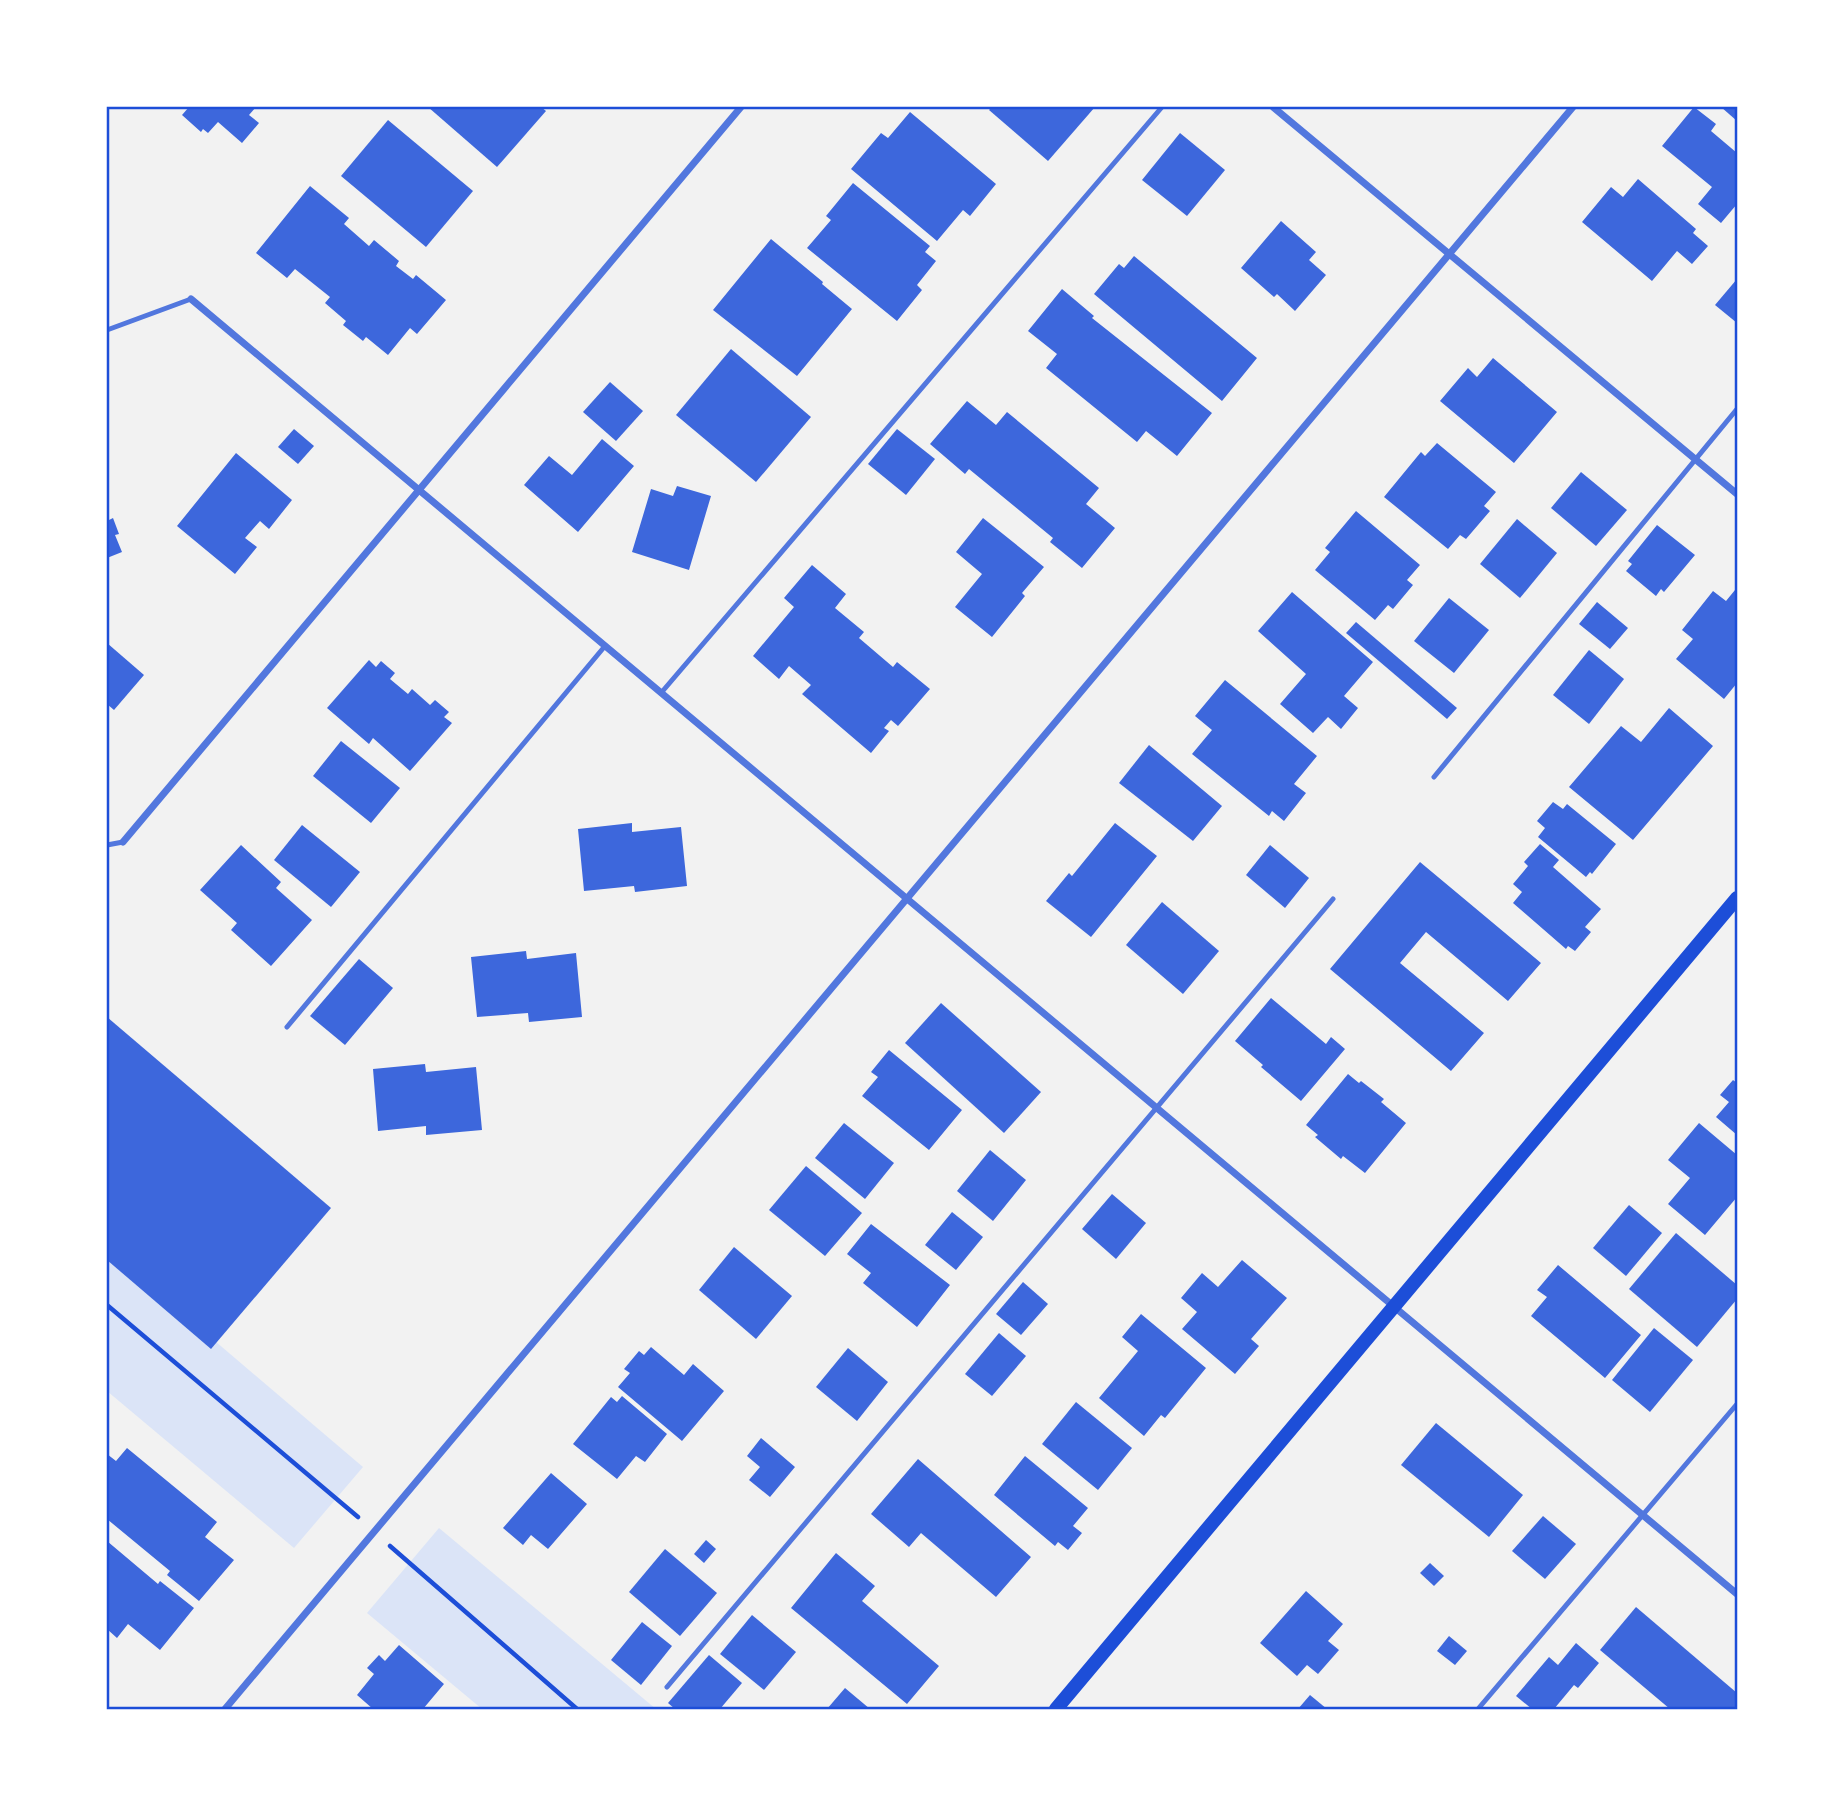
<svg xmlns="http://www.w3.org/2000/svg" width="1844" height="1816" viewBox="0 0 1844 1816" font-family="'Varela Round',sans-serif">
<rect width="100%" height="100%" fill="#f2f2f2"/>
<g fill="#dbe4f7">
<path d="M107 1249 363 1467 294 1548 107 1391Z"/>
<path d="M439 1528 656 1709H482L367 1613Z"/>
</g>
<g fill="#3d67dc">
<path d="M189 107H256L249 115 259 123 242 143 218 122 208 133 203 129 201 132 182 115Z"/>
<path d="M428 107H541L546 111 497 167Z"/>
<path d="M992 107H1095L1048 161 989 110Z"/>
<path d="M1694 107 1716 124 1711 131 1737 153V204L1721 223 1698 204 1712 187 1662 146Z"/>
<path d="M1721 107H1737V121Z"/>
<path d="M910 112 996 184 970 216 963 210 937 241 851 169 881 133 888 138Z"/>
<path d="M388 120 473 191 426 247 341 176Z"/>
<path d="M1180 133 1225 170 1187 216 1142 180Z"/>
<path d="M1638 179 1696 229 1693 233 1708 246 1692 264 1677 251 1652 281 1582 222 1611 187 1623 197Z"/>
<path d="M853 183 930 246 925 252 936 261 917 285 922 290 897 321 807 248 831 220 826 216Z"/>
<path d="M310 186 349 218 344 224 369 246 374 240 399 261 396 266 413 279 416 275 446 300 417 334 410 328 388 355 366 337 363 341 343 325 346 321 325 303 330 297 295 269 287 278 256 253Z"/>
<path d="M1281 221 1316 252 1309 260 1326 275 1295 311 1277 294 1274 297 1241 268Z"/>
<path d="M771 239 823 282 822 284 852 309 797 376 713 310Z"/>
<path d="M1134 256 1257 358 1222 401 1094 294 1119 264 1124 268Z"/>
<path d="M1737 279V323L1715 305Z"/>
<path d="M1062 289 1094 316 1092 318 1212 413 1177 456 1146 431 1137 442 1046 368 1057 354 1028 331Z"/>
<path d="M731 349 811 417 756 482 676 415Z"/>
<path d="M1493 358 1557 412 1514 463 1440 401 1468 368 1477 377Z"/>
<path d="M610 382 643 411 616 441 583 412Z"/>
<path d="M967 401 996 425 1007 412 1099 488 1086 504 1115 528 1082 568 1050 542 1053 538 969 469 965 474 930 444Z"/>
<path d="M294 429 314 446 298 464 278 447Z"/>
<path d="M897 429 935 459 906 495 868 464Z"/>
<path d="M602 439 634 466 578 532 524 485 549 456 572 475Z"/>
<path d="M1437 443 1496 492 1484 506 1490 511 1466 539 1460 535 1448 549 1384 497 1421 452 1425 456Z"/>
<path d="M236 453 292 500 269 529 260 521 245 538 257 547 235 574 177 526Z"/>
<path d="M1581 472 1627 510 1596 546 1551 508Z"/>
<path d="M677 486 711 496 689 570 632 552 651 489 673 496Z"/>
<path d="M1356 511 1420 565 1407 580 1413 585 1393 609 1388 605 1375 620 1315 570 1330 552 1325 548Z"/>
<path d="M107 515 109 520 113 518 119 534 115 535 122 552 107 558Z"/>
<path d="M983 518 1044 567 1022 593 1025 596 992 637 955 607 982 574 956 552Z"/>
<path d="M1517 519 1557 553 1520 598 1480 564Z"/>
<path d="M1657 525 1695 555 1664 592 1661 589 1656 596 1626 571 1632 564 1628 561Z"/>
<path d="M812 565 846 594 835 608 864 632 859 638 893 667 897 662 930 689 898 726 891 720 884 728 889 731 871 753 802 694 811 685 789 666 779 679 753 656 794 607 784 598Z"/>
<path d="M1735 590 1737 591V683L1724 699 1676 659 1693 639 1682 630 1713 591 1726 601Z"/>
<path d="M1292 592 1373 662 1344 696 1358 708 1341 729 1328 717 1313 733 1280 704 1306 674 1258 631Z"/>
<path d="M1449 598 1489 630 1454 673 1414 641Z"/>
<path d="M1597 602 1628 628 1610 649 1579 624Z"/>
<path d="M1356 622 1457 708 1447 719 1346 633Z"/>
<path d="M107 643 144 675 114 710 107 704Z"/>
<path d="M1589 650 1624 679 1589 724 1553 695Z"/>
<path d="M369 660 376 667 381 661 395 673 390 679 408 694 412 689 430 705 435 700 449 712 444 717 452 723 410 771 373 738 369 744 327 708Z"/>
<path d="M1225 680 1317 756 1294 784 1306 793 1284 821 1272 811 1269 816 1192 754 1212 730 1195 716Z"/>
<path d="M1669 708 1713 746 1633 840 1569 787 1621 726 1641 742Z"/>
<path d="M341 741 400 788 371 823 313 776Z"/>
<path d="M1149 745 1222 806 1193 841 1119 783Z"/>
<path d="M1553 802 1563 809 1567 804 1616 844 1592 874 1590 872 1586 877 1538 837 1545 828 1537 821Z"/>
<path d="M632 823V832L681 827 687 886 635 892 634 886 584 891 578 829Z"/>
<path d="M1115 823 1157 856 1091 937 1046 901 1069 873 1072 876Z"/>
<path d="M302 825 360 872 331 907 274 860Z"/>
<path d="M1540 844 1559 860 1553 867 1601 909 1585 927 1591 932 1575 951 1568 946 1566 949 1513 903 1522 892 1513 884 1528 866 1524 862Z"/>
<path d="M241 845 281 882 276 888 312 920 271 966 231 930 237 923 200 890Z"/>
<path d="M1270 845 1309 878 1285 908 1246 875Z"/>
<path d="M1420 862 1541 963 1508 1001 1426 932 1400 963 1484 1033 1451 1071 1330 969Z"/>
<path d="M1162 902 1219 951 1183 994 1126 945Z"/>
<path d="M526 951 527 959 576 953 582 1017 529 1022 528 1013 477 1017 471 957Z"/>
<path d="M359 959 393 988 345 1045 310 1016Z"/>
<path d="M1271 998 1326 1044 1331 1037 1345 1049 1301 1101 1261 1067 1263 1065 1235 1041Z"/>
<path d="M941 1003 1041 1092 1004 1133 905 1043Z"/>
<path d="M107 1017 331 1208 211 1349 107 1260Z"/>
<path d="M889 1050 962 1110 929 1150 862 1096 878 1077 871 1072Z"/>
<path d="M425 1064 426 1072 476 1067 482 1130 426 1135V1126L378 1131 373 1069Z"/>
<path d="M1348 1074 1359 1083 1361 1081 1384 1099 1381 1102 1406 1123 1365 1173 1343 1156 1341 1159 1315 1137 1318 1135 1306 1125Z"/>
<path d="M1733 1080 1737 1083V1135L1716 1117 1729 1102 1720 1095Z"/>
<path d="M844 1123 894 1163 865 1199 815 1158Z"/>
<path d="M1699 1123 1737 1155V1197L1705 1235 1668 1204 1690 1178 1668 1160Z"/>
<path d="M990 1150 1026 1180 993 1221 957 1191Z"/>
<path d="M806 1166 862 1213 825 1256 769 1210Z"/>
<path d="M1112 1194 1146 1223 1116 1259 1082 1229Z"/>
<path d="M1629 1205 1662 1233 1626 1276 1593 1248Z"/>
<path d="M952 1212 983 1237 956 1270 925 1245Z"/>
<path d="M871 1224 950 1285 917 1327 863 1283 871 1273 847 1254Z"/>
<path d="M1676 1233 1737 1285V1299L1697 1347 1629 1289Z"/>
<path d="M734 1247 792 1296 756 1339 699 1290Z"/>
<path d="M1242 1260 1287 1298 1251 1339 1259 1346 1235 1374 1182 1329 1197 1312 1181 1298 1202 1273 1218 1287Z"/>
<path d="M1558 1265 1641 1335 1605 1378 1531 1316 1547 1297 1537 1290Z"/>
<path d="M1023 1282 1048 1304 1021 1335 996 1314Z"/>
<path d="M1141 1314 1206 1368 1165 1418 1161 1415 1144 1436 1099 1398 1138 1351 1122 1337Z"/>
<path d="M1654 1328 1693 1360 1650 1412 1612 1380Z"/>
<path d="M999 1333 1026 1356 992 1396 965 1374Z"/>
<path d="M651 1347 684 1375 693 1364 724 1391 682 1441 618 1387 630 1373 624 1369 639 1351 644 1355Z"/>
<path d="M848 1348 888 1382 857 1421 816 1387Z"/>
<path d="M622 1396 667 1434 645 1462 636 1456 617 1479 573 1444 611 1397 617 1402Z"/>
<path d="M1076 1402 1132 1448 1098 1490 1042 1444Z"/>
<path d="M1436 1423 1523 1495 1489 1537 1401 1465Z"/>
<path d="M761 1438 795 1467 770 1497 749 1480 760 1467 747 1456Z"/>
<path d="M127 1448 217 1522 205 1537 234 1560 199 1601 167 1575 170 1571 107 1519V1454L116 1461Z"/>
<path d="M1025 1456 1088 1508 1073 1526 1082 1533 1068 1550 1058 1542 1055 1546 994 1495Z"/>
<path d="M918 1459 1031 1557 996 1597 921 1533 909 1547 871 1514Z"/>
<path d="M551 1473 587 1504 548 1549 531 1535 523 1545 503 1528Z"/>
<path d="M1543 1516 1576 1544 1545 1579 1512 1551Z"/>
<path d="M706 1540 716 1549 704 1563 694 1554Z"/>
<path d="M107 1541 158 1584 160 1581 194 1608 160 1650 128 1624 117 1638 107 1629Z"/>
<path d="M665 1549 717 1593 680 1636 629 1592Z"/>
<path d="M836 1553 875 1586 862 1601 939 1666 907 1704 791 1608Z"/>
<path d="M1430 1563 1444 1576 1434 1586 1420 1573Z"/>
<path d="M1306 1591 1343 1624 1328 1641 1339 1650 1318 1674 1307 1665 1297 1676 1260 1643Z"/>
<path d="M1636 1607 1737 1693V1709H1670L1600 1650Z"/>
<path d="M752 1615 796 1652 764 1690 720 1654Z"/>
<path d="M642 1622 672 1646 641 1685 611 1660Z"/>
<path d="M1449 1636 1467 1651 1455 1665 1437 1651Z"/>
<path d="M1576 1643 1599 1663 1578 1688 1574 1685 1554 1709H1532L1516 1696 1549 1657 1558 1665Z"/>
<path d="M399 1645 444 1684 423 1709H373L357 1695 374 1674 367 1668 379 1655 385 1661Z"/>
<path d="M709 1655 742 1683 720 1709H675L668 1703Z"/>
<path d="M845 1688 870 1709H827Z"/>
<path d="M1310 1695 1327 1709H1298Z"/>
</g>
<g fill="none" stroke-linecap="round" stroke-linejoin="round">
<g stroke="#1d4ed8" stroke-width="4.5">
<path d="M107 1305 358 1517"/>
<path d="M390 1546 577 1709"/>
</g>
<g stroke="#5277de" stroke-width="5">
<path d="M107 330 191 299"/>
<path d="M661 693 1162 107"/>
<path d="M1434 777 1737 409"/>
<path d="M107 845 123 842"/>
<path d="M287 1027 605 646"/>
<path d="M667 1687 1333 899"/>
<path d="M1478 1709 1737 1404"/>
</g>
<g stroke="#5277de" stroke-width="7">
<path d="M1273 107 1737 494"/>
<path d="M191 299 1737 1594"/>
<path d="M123 842 741 107"/>
<path d="M225 1709 1573 107"/>
</g>
<path stroke="#1d4ed8" stroke-width="14" d="M1056 1709 1737 898"/>
</g>
<rect width="1844" height="1816" fill="none" stroke="#ffffff" stroke-width="217"/>
<rect x="108" y="108" width="1628" height="1600" fill="none" stroke="#1d4ed8" stroke-width="2.5"/>
</svg>
